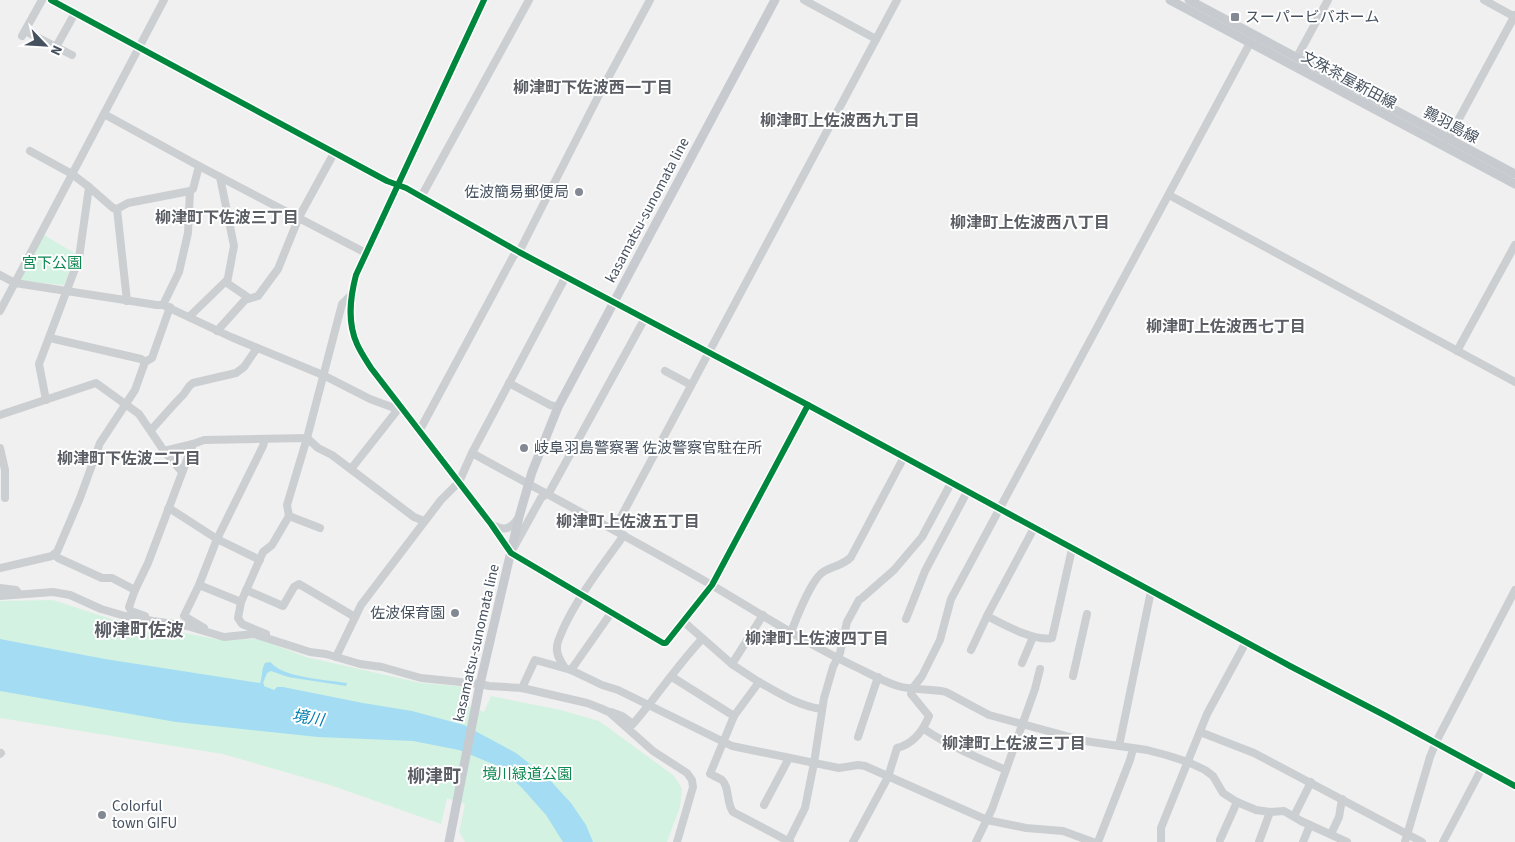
<svg xmlns="http://www.w3.org/2000/svg" width="1515" height="842" viewBox="0 0 1515 842" font-family="'Source Sans 3','Noto Sans JP',sans-serif">
<rect width="100%" height="100%" fill="#f1f0f0"/>
<g fill="#d3f2e1">
<path d="M44 235 76 254 64 285 20 281Z"/>
<path d="M53 600 111 619 221 640 259 639 306 657 421 683 467 687 468 706 484 712 491 696 561 710 599 721 673 775 682 788 680 807 667 842H465L459 832 465 804 447 798 441 824 330 785 223 754 0 718V601Z"/>
</g>
<path fill="#a4ddf3" d="M0 639 105 659 260 683C263 676 261 669 265 663L270 662C273 664 274 666 276 667 291 678 328 680 347 683L346 686 288 677 271 671 267 673 263 683 264 684V686L274 690 277 687H283L363 703 412 711 464 725 516 753 548 778 571 803 586 825 593 842H563L546 815 522 788 500 767 459 750 413 741 318 737 176 722 0 691Z"/>
<g fill="none" stroke-linecap="round" stroke-linejoin="round">
<g stroke="#cccfd1" stroke-width="8">
<path d="M51 0 387 181 406 188 519 252 808 405 1290 666 1386 716 1515 786"/>
<path d="M484 0 356 275C350 298 347 322 357 344 361 353 366 360 371 368L491 524 511 553 663 643H666L712 585 808 405"/>
<path d="M804 0 876 39"/>
<path d="M1484 0 1515 17"/>
<path d="M25 31 72 55"/>
<path d="M22 36 42 0"/>
<path d="M56 47 75 13"/>
<path d="M1297 57 1328 0"/>
<path d="M104 114 199 166 366 253"/>
<path d="M1448 139 1515 15"/>
<path d="M30 151 72 174 89 187 79 258 39 364 46 400"/>
<path d="M220 177 234 246 227 283 249 298"/>
<path d="M89 187 113 208 117 209 128 203 190 191 193 189 199 166"/>
<path d="M1169 195 1515 382"/>
<path d="M421 197 529 0"/>
<path d="M117 209 127 301"/>
<path d="M0 275 15 283 157 305H163L231 337 323 375 370 399 397 409"/>
<path d="M163 305 179 272 188 233 190 191"/>
<path d="M0 311 164 0"/>
<path d="M189 317 227 280"/>
<path d="M217 331 245 300 258 296 278 269 299 217 334 153"/>
<path d="M50 338 141 359 145 362"/>
<path d="M1457 351 1515 245"/>
<path d="M665 371 691 385"/>
<path d="M509 383 550 405 558 407"/>
<path d="M0 415 96 383 139 414 164 451"/>
<path d="M151 430C162 418 172 406 183 395 187 390 188 386 193 383L236 373 244 367 257 348"/>
<path d="M419 430 422 426 514 255 519 252 601 91 650 0"/>
<path d="M0 448 5 470V498"/>
<path d="M472 453C553 498 635 540 715 587 762 615 809 645 860 669 872 675 885 682 898 686 914 691 931 688 946 692L989 715 1085 741 1147 750 1166 755 1188 762 1205 770 1213 776 1223 793 1237 802 1256 810 1270 812 1284 811 1301 821 1347 842"/>
<path d="M351 469 399 408"/>
<path d="M182 472 164 451 193 444 204 440 307 438 318 448 332 455 414 517 424 521"/>
<path d="M168 509 172 510 217 539 260 560"/>
<path d="M289 516 320 528"/>
<path d="M493 525C506 532 511 528 519 517"/>
<path d="M614 530 897 0"/>
<path d="M514 547 541 498 550 491 645 318"/>
<path d="M54 554 58 558 102 578H112L135 590"/>
<path d="M0 568 52 556 57 552 80 498 100 443 135 390 145 362 152 358 170 307"/>
<path d="M199 585 241 602"/>
<path d="M0 588 16 590 19 594"/>
<path d="M246 590 283 606 294 587 299 584 355 617"/>
<path d="M0 596 53 592 70 595 101 609 125 616 153 621 187 626 224 637 254 634 310 652 326 654 360 664 382 667 421 678 480 684 489 686 522 688 587 703 600 708 609 712 653 751 687 773 692 780 693 787 677 842"/>
<path d="M862 598 894 570 922 537 951 483"/>
<path d="M145 616 131 611 129 607 135 590 148 563 193 444"/>
<path d="M987 616C1003 624 1034 642 1052 638L1072 549"/>
<path d="M906 619 925 571 967 492"/>
<path d="M684 622 733 665 759 682"/>
<path d="M204 628 184 616 199 585 217 539 263 446 265 439"/>
<path d="M791 632C797 617 811 580 823 572 833 566 844 565 851 557L904 457"/>
<path d="M266 634 242 624 238 618 241 602 263 552 272 545 289 516 287 505 307 438 342 304 351 295"/>
<path d="M971 650 988 614 1034 528"/>
<path d="M336 657 361 605 441 500 459 482 472 453 566 276"/>
<path d="M1022 663 1033 637"/>
<path d="M732 664 763 615"/>
<path d="M565 668C561 662 556 655 557 647 557 641 561 635 563 629 579 595 602 566 624 535"/>
<path d="M571 670 611 613"/>
<path d="M1073 676 1087 614"/>
<path d="M672 677 734 716"/>
<path d="M522 688 535 660 571 670 602 685 618 690 732 746 839 768 858 765 865 766 987 820 1026 828 1063 831 1093 842"/>
<path d="M611 712 622 716 633 724C657 696 677 666 702 639"/>
<path d="M924 729C949 746 978 758 1006 770"/>
<path d="M1200 732 1254 753 1422 842"/>
<path d="M858 737 878 677"/>
<path d="M1119 746 1151 591"/>
<path d="M0 754 1 753"/>
<path d="M764 805 789 758"/>
<path d="M1294 816 1311 782"/>
<path d="M1331 834 1339 817 1342 799"/>
<path d="M1220 840 1237 802"/>
<path d="M788 842 805 808 814 763 824 698 833 667 840 653 847 622 859 600"/>
<path d="M790 842 733 812C726 803 730 788 722 780 719 778 714 776 710 774L734 716 759 682C778 693 799 706 822 709"/>
<path d="M853 842 888 777 897 748C913 744 923 731 929 716L911 694 912 689 922 676 940 640 951 599 1250 43"/>
<path d="M976 842 992 809 1035 689 1040 669"/>
<path d="M1098 842 1130 760 1133 749"/>
<path d="M1161 842V828L1165 818 1207 714 1246 642"/>
<path d="M1259 842 1270 812"/>
<path d="M1303 842 1310 825"/>
<path d="M1405 842 1430 757 1436 742 1515 590"/>
<path d="M1443 842 1482 768"/>
</g>
<g stroke="#c7cbd0" stroke-width="9">
<path d="M1170 0 1515 184"/>
<path d="M1189 0 1515 174"/>
<path d="M449 842 480 684 519 517 532 472 558 407 775 0"/>
</g>
<g stroke="#fff" stroke-width="9">
<g id="cycleway">
<path d="M51 0 387 181 406 188 519 252 808 405 1290 666 1386 716 1515 786"/>
<path d="M484 0 356 275C350 298 347 322 357 344 361 353 366 360 371 368L491 524 511 553 663 643H666L712 585 808 405"/>
</g>
</g>
<use href="#cycleway" stroke="#00873e" stroke-width="6"/>
</g>
<g fill="#828992" stroke="#fff" stroke-width="2">
<rect x="1230" y="12" width="10" height="10" rx="2.5"/>
<circle cx="579" cy="192" r="5"/>
<circle cx="524" cy="448" r="5"/>
<circle cx="455" cy="613" r="5"/>
<circle cx="102" cy="815" r="5"/>
</g>
<g text-anchor="middle" stroke-width="4" stroke-linejoin="round" paint-order="stroke">
<g font-size="15" fill="#46515f" stroke="#fff" text-anchor="start">
<text x="1245" y="22">スーパービバホーム</text>
<text x="569" y="197" text-anchor="end">佐波簡易郵便局</text>
<text x="534" y="453">岐阜羽島警察署 佐波警察官駐在所</text>
<text x="445" y="618" text-anchor="end">佐波保育園</text>
<text x="112" y="811">Colorful<tspan x="112" dy="17">town GIFU</tspan></text>
</g>
<g font-size="15" fill="#46515f" stroke="#fff">
<text transform="translate(1349 80) rotate(28)" y="5">文殊茶屋新田線</text>
<text transform="translate(1451 125) rotate(28)" y="5">鶉羽島線</text>
<text transform="translate(647 210) rotate(-62)" y="5">kasamatsu-sunomata line</text>
<text transform="translate(476 643) rotate(-77)" y="5">kasamatsu-sunomata line</text>
</g>
<g font-size="15" fill="#0e8853" stroke="#fff">
<text x="52" y="268">宮下公園</text>
<text x="527" y="779">境川緑道公園</text>
</g>
<g font-size="16" font-weight="bold" fill="#5b5f65" stroke="#fff">
<text x="593" y="93">柳津町下佐波西一丁目</text>
<text x="840" y="126">柳津町上佐波西九丁目</text>
<text x="227" y="223">柳津町下佐波三丁目</text>
<text x="1030" y="228">柳津町上佐波西八丁目</text>
<text x="1226" y="332">柳津町上佐波西七丁目</text>
<text x="129" y="464">柳津町下佐波二丁目</text>
<text x="628" y="527">柳津町上佐波五丁目</text>
<text x="817" y="644">柳津町上佐波四丁目</text>
<text x="1014" y="749">柳津町上佐波三丁目</text>
</g>
<g font-size="16" font-style="italic" fill="#017faf" stroke="#fff">
<text transform="translate(308 717) rotate(9)" y="6">境川</text>
</g>
<g font-size="18" font-weight="bold" fill="#5b5f65" stroke="#fff">
<text x="139" y="636">柳津町佐波</text>
<text x="434" y="782">柳津町</text>
</g>
</g>
<g transform="translate(45 45) rotate(115)" stroke="#ffffff" stroke-width="4" paint-order="stroke">
<path d="M0-4L9 19L0 12L-9 19Z" fill="#46515f"/>
<text y="-8" font-size="14" font-weight="bold" text-anchor="middle" fill="#46515f">N</text>
</g>
</svg>
